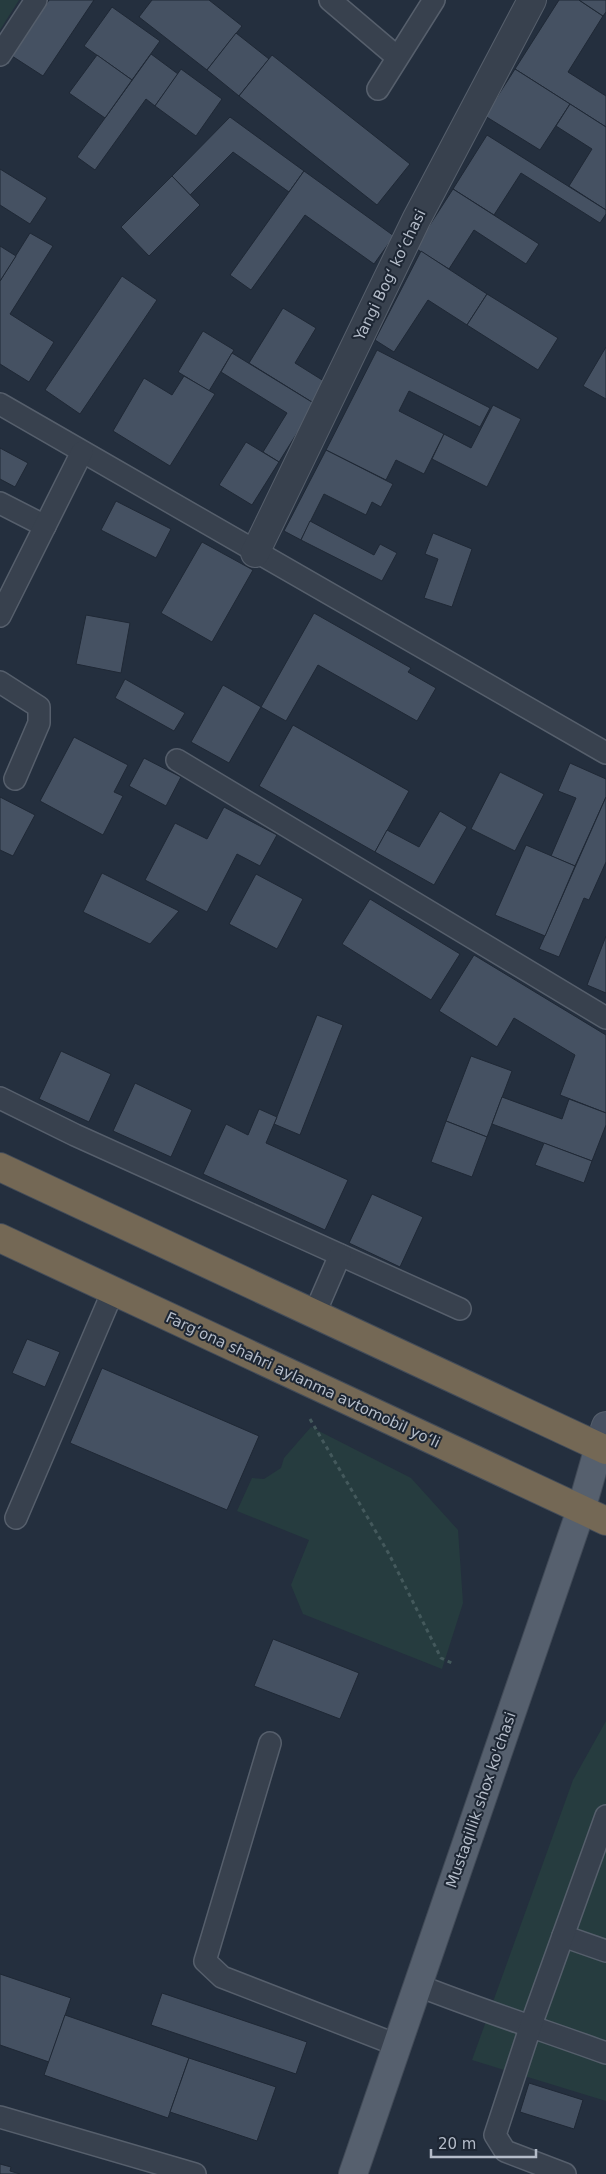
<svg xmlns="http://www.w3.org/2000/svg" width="606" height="2174" viewBox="0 0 606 2174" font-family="'DejaVu Sans',sans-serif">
<rect width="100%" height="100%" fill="#242f3e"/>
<g fill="#263c3f">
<path d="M0 0H19L0 30Z"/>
<path d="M311 1427 411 1478 458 1530 463 1603 442 1669 303 1614 291 1585 309 1540 237 1511 252 1478 264 1479 281 1468 284 1458Z"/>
<path d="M606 1721V2101L472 2060 573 1780Z"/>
</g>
<g fill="#455162" stroke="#1f2835">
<path d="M49 0H94L43 76 12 56Z"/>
<path d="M152 0H209L242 26 207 70 139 17Z"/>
<path d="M559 0H579L603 16 568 72 606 96V127L515 69Z"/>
<path d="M579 0H606V12L603 16Z"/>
<path d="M112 7 160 41 132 80 84 46Z"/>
<path d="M236 33 269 59 239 96 207 70Z"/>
<path d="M151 54 178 74 155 106 146 99 95 170 77 157Z"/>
<path d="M97 55 132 80 105 118 69 93Z"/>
<path d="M272 55 410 164 377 205 239 96Z"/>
<path d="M181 69 222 99 196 136 155 106Z"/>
<path d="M515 69 570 104 540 150 485 116Z"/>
<path d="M570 104 606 127V210L569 186 592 149 556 126Z"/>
<path d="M230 117 304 171 289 192 233 152 190 195 172 176Z"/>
<path d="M487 135 606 210V214L600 223 521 173 494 215 453 189Z"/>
<path d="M0 169 47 198 30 224 0 205Z"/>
<path d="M304 171 394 236 374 264 305 215 251 290 230 275Z"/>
<path d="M172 176 200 205 149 256 121 227Z"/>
<path d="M453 189 539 244 526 264 474 230 449 269 415 248Z"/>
<path d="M30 233 53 246 10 314 54 342 29 382 0 364V281Z"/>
<path d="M0 246 16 256 0 281Z"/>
<path d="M421 251 487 294 467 325 428 300 394 352 375 340Z"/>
<path d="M122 276 157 300 80 414 45 390Z"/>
<path d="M487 294 558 338 538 370 467 325Z"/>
<path d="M283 308 316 328 295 363 327 383 315 404 249 363Z"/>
<path d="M203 331 234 350 209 391 178 372Z"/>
<path d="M606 347V399L583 386Z"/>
<path d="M377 350 490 408 480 427 409 391 399 411 444 434 424 474 396 460 386 480 326 450Z"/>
<path d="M232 353 315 404 279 462 263 452 287 413 221 372Z"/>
<path d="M184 376 215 394 170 466 113 431 144 378 172 395Z"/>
<path d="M493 405 521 419 487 487 432 459 444 434 471 448Z"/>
<path d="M246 442 279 462 252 505 219 485Z"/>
<path d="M0 448 28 463 15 487 0 479Z"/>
<path d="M326 450 393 484 381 507 372 502 366 515 324 494 301 540 284 531Z"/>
<path d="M116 501 171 529 156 558 101 530Z"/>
<path d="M310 521 374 555 380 544 397 553 382 581 301 540Z"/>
<path d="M433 533 472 549 452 607 424 598 438 559 425 554Z"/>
<path d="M202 542 253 570 212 642 161 613Z"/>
<path d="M314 613 411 668 408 672 436 688 417 721 318 665 286 721 261 707Z"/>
<path d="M86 615 130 623 121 673 76 664Z"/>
<path d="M125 679 185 713 174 731 115 698Z"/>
<path d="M223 685 261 707 229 763 191 742Z"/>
<path d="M293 725 409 791 375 852 259 786Z"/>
<path d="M74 737 128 765 114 792 123 796 103 835 40 801Z"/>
<path d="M144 758 181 777 166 806 129 786Z"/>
<path d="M570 763 606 779V797L575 866 551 856 576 798 558 791Z"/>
<path d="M500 772 544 794 515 851 471 829Z"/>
<path d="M0 797 35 815 13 856 0 850Z"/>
<path d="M606 797V862L589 900 584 898 559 957 539 949Z"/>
<path d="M224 807 277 835 260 866 237 854 207 912 145 880 175 823 207 839Z"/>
<path d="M440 811 467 827 434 885 375 852 387 830 419 847Z"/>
<path d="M526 845 575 866 545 936 495 915Z"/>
<path d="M102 873 179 911 150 944 83 912Z"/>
<path d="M256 874 303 899 277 949 229 924Z"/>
<path d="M370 899 460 954 431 1000 342 944Z"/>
<path d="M606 936V993L587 985Z"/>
<path d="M474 955 606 1035V1113L560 1095 575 1055 514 1018 497 1047 439 1011Z"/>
<path d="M317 1015 343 1025 300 1135 274 1124Z"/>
<path d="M61 1051 111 1074 89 1122 39 1099Z"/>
<path d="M471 1056 512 1071 487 1137 446 1121Z"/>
<path d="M135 1083 192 1110 171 1157 113 1131Z"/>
<path d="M502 1097 562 1119 569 1099 606 1113V1125L592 1161 492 1124Z"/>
<path d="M259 1109 277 1117 266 1143 348 1180 325 1230 203 1174 226 1124 248 1135Z"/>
<path d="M446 1121 487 1137 472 1177 431 1162Z"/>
<path d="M544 1143 592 1161 584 1183 535 1165Z"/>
<path d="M372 1194 423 1217 400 1267 349 1243Z"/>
<path d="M27 1339 60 1352 45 1387 12 1373Z"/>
<path d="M102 1368 259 1436 227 1510 70 1443Z"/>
<path d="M273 1639 359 1673 340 1719 254 1686Z"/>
<path d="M0 1974 71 1998 49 2062 0 2045Z"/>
<path d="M162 1993 307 2042 296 2074 151 2025Z"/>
<path d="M65 2015 189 2058 168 2118 44 2075Z"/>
<path d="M189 2058 276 2087 257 2141 170 2112Z"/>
<path d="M529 2083 583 2100 574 2129 520 2112Z"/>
<path d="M0 2164 11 2167 10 2171 20 2174H0Z"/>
</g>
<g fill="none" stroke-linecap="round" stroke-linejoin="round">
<g stroke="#565f6c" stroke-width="24">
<g id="lane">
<path d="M330 0 397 57"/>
<path d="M0 55 36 0"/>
<path d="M378 89 434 0"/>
<path d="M0 404 606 753"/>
<path d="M0 503 45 526"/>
<path d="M0 616 82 452"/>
<path d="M0 682 39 707V723L15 779"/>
<path d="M177 760 606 1018"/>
<path d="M0 1098 75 1135 460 1309"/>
<path d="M314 1315 340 1255"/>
<path d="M16 1518 113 1291"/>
<path d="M270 1743 205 1961 222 1977 397 2045"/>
<path d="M563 1936 606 1951"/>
<path d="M417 1985C480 2010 543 2030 606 2053"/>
<path d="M0 2117 195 2174"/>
<path d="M565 2174 505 2151 495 2135 531 2025 606 1816"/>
</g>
</g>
<g stroke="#565f6c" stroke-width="30">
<path id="street" d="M255 553 416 220 532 0"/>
</g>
<g stroke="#565f6c" stroke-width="30">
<path id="secondary" d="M599 1447 606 1426"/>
</g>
<g stroke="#414a57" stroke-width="30">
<path id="primary" d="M353 2174 581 1510 599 1447"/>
</g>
<g stroke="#434c59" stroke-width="30">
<g id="highway">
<path d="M0 1167 606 1450"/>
<path d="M0 1238 606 1521"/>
</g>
</g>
<path stroke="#44595c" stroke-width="3" stroke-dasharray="4 4" stroke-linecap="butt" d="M310 1419 389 1554 441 1658 454 1664"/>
<use href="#lane" stroke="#38414e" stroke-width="21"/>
<use href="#street" stroke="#38414e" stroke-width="28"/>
<use href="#secondary" stroke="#465061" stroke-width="28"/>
<use href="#primary" stroke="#56606e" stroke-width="28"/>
<use href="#highway" stroke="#746855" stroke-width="28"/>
</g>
<g text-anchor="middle" stroke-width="4" stroke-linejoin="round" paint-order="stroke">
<g font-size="15" fill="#b4bcc9" stroke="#1d2633">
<text transform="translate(390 275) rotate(-64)" y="5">Yangi Bogʻ koʻchasi</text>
<text transform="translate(303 1380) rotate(25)" y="5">Fargʻona shahri aylanma avtomobil yoʻli</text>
<text transform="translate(481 1800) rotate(-71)" y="5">Mustaqillik shox ko'chasi</text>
</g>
</g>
<path d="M431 2149v8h105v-8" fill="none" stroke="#b4bcc9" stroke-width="2.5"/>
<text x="438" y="2149" font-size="15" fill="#b4bcc9" stroke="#1d2633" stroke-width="4" paint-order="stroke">20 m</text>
</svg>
